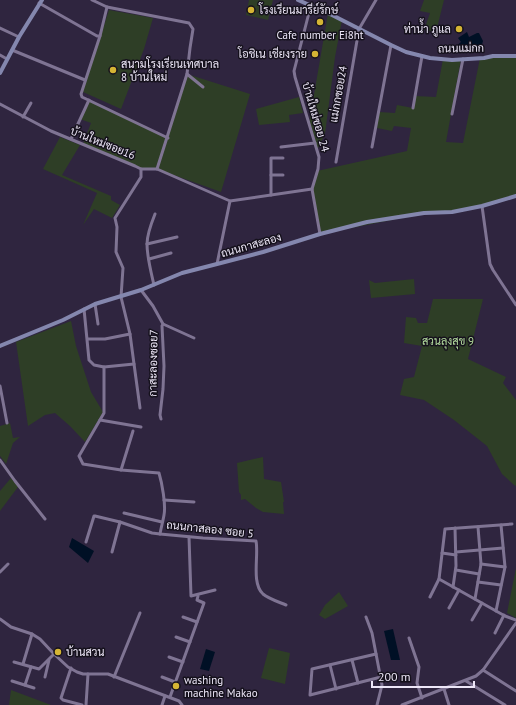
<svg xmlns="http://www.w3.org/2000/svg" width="516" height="705" viewBox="0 0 516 705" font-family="'PT Sans',Sarabun,sans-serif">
<rect width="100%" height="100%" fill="#2f253f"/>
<g fill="#2e3e26">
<path d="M249 0H273L268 20 246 15Z"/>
<path d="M424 0H444L436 32 424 30 430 13 420 11Z"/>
<path d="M109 10 153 18 144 49 121 109 83 92Z"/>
<path d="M328 13 342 20 335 57 325 134 317 150 309 124Z"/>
<path d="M516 57V196L452 212 428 213 320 234 312 189 317 171 407 151 411 128 394 126 392 131 377 128 379 112 395 113 397 105 413 108 415 96 436 97 443 59H461L446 142 463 143 480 58Z"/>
<path d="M187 74 250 94 221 192 157 169H141L83 144 91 123 80 119 89 100 167 138Z"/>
<path d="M299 97 303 113 289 115 290 122 259 125 256 109Z"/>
<path d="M60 137 80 145 62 175 111 196V200L120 205 112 218 94 209 83 225 97 193 43 169Z"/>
<path d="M414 279 415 294 371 298 369 280 375 283Z"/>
<path d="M433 299H483L468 359 506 377 503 383 516 400V486L514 485 502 474 487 446 454 420 424 400 400 395 404 379 414 377 422 346 404 343 406 317 416 318 418 323H427Z"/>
<path d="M71 321 76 346 91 392 103 412 85 442 70 426 55 413 45 415 28 426 16 342Z"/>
<path d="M10 423 13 438 20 437 13 443 6 464 0 456V426Z"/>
<path d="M263 457 264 479 281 482 284 502H283L284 514 263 512 256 508 245 499 241 500V495L239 492 237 463Z"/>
<path d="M11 478 18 487 0 511V491Z"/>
<path d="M516 568V618L507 613Z"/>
<path d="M339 592 348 606 325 619 319 615 325 605Z"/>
<path d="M269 648 290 653 285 684 261 678Z"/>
<path d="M11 690 51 705H9Z"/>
</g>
<g fill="#001025">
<path d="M467 32 469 37 477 33H479L483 41 481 48 456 49 455 47 461 42 458 38Z"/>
<path d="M72 538 94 551 88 563 69 547Z"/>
<path d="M393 629 400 660H391L384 631Z"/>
<path d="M206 649 215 652 209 671 200 669Z"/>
</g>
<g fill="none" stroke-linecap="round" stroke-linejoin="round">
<g stroke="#7f7493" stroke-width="3">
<path d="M92 0 107 7 189 23 193 29 190 48 187 74 157 169"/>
<path d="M39 3 97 36H100L107 7"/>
<path d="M311 5 294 71 295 77 319 157 318 169 312 189 320 234"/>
<path d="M0 28 19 37"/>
<path d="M100 36 81 94 82 97 168 138"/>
<path d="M12 50 85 80"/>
<path d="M0 55 7 59"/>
<path d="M187 74 203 87"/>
<path d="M0 104 51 131 135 166 141 169V177L115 218 117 227 116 252 123 268 121 297 130 334 134 364 104 367V413L79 456 83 464 121 470 159 473C162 483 166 505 164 515 163 521 161 528 160 534L203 538 256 541C259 555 251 583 263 594 269 599 279 602 286 605"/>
<path d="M413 108 422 56"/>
<path d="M452 114 463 59"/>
<path d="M23 117 31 103"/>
<path d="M71 139 89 100"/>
<path d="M281 147 315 143"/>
<path d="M372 147 391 45"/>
<path d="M336 162 359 29 376 0"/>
<path d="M141 169H157L230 201 217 264"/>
<path d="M271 175H283"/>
<path d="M271 195V158H283"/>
<path d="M230 201 312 189"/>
<path d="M482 206 490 264 493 270 516 305"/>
<path d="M147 244 177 237"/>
<path d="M149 259 171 253"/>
<path d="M154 285C151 272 147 257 147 244 147 234 151 224 155 214"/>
<path d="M141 290 153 306 163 324 162 326 164 366 163 389 160 415 161 419"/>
<path d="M95 304 98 324"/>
<path d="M84 309 89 360 94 365 104 367"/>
<path d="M163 324 194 338"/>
<path d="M88 339H105L130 334"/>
<path d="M134 364 140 408"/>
<path d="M0 386 7 423"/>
<path d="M100 420 141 427"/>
<path d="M0 460 15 481 45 519"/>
<path d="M121 470 133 431"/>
<path d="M164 500 194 502"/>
<path d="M124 513 162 522"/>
<path d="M189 537 191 596 215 590"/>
<path d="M86 542 94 516H95L120 522 152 533 160 534"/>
<path d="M112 552 120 522"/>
<path d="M456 552 503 548"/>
<path d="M442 553 456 555"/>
<path d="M481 564 505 567"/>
<path d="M456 570 479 574"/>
<path d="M0 572 8 564"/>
<path d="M439 579 505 616 516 620"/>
<path d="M478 582 501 585"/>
<path d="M453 587 456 566 455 528"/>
<path d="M430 597 439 579 445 529 512 524"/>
<path d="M475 599 481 564 478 527"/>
<path d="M449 608 459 590"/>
<path d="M496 611 505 567 501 525"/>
<path d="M183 617 197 622"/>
<path d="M366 617 372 633 382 685 377 705"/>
<path d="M0 619 11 627 32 634 40 639 54 654 68 667 77 672 83 674H108L179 701 182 705"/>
<path d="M472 620 482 603"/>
<path d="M495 633 504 615"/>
<path d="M176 637 190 642"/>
<path d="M409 638 419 667 417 683 422 698"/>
<path d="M376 654 312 669 310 695 381 677"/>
<path d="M169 657 183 662"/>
<path d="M352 660 358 683"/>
<path d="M14 662 39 669 54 654"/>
<path d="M23 664 32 634"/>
<path d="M330 665 336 689"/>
<path d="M71 668 61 698 63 700 82 705"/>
<path d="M483 670 516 691"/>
<path d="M45 677 49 660"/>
<path d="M114 677 140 613"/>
<path d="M162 677 175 682"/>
<path d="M12 681 34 688"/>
<path d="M466 681 505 705"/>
<path d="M25 685 31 667"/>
<path d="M444 689 449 705"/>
<path d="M170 697 204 603 197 600 198 596"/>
<path d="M86 705 88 674"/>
<path d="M162 705 165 696"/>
<path d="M402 705 476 676 483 670 516 623"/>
</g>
<g stroke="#8487ae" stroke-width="4">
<path d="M298 0 332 15 391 45 406 52 430 58 452 60 484 58 493 56H516"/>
<path d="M0 73 19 37 42 0"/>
<path d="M0 346 63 320 95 304 141 290 182 273 217 264 263 252 320 234 367 222 424 213 452 212 482 206 516 196"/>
</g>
</g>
<g fill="#d5b534" stroke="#15111c" stroke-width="1.5">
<circle cx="251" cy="10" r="4"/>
<circle cx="320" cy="22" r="4"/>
<circle cx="459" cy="29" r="4"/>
<circle cx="315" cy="54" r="4"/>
<circle cx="113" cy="70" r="4"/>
<circle cx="58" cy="652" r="4"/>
<circle cx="176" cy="686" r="4"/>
</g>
<g text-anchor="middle" stroke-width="3" stroke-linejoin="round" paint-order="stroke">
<g font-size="11" fill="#ede7f8" stroke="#15111c" text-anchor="start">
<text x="259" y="14">โรงเรียนมารีย์รักษ์</text>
<text x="451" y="33" text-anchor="end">ท่าน้ำ ภูแล</text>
<text x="320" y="39" text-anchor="middle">Cafe number Ei8ht</text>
<text x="307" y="58" text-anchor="end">โอชิเน เชียงราย</text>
<text x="121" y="68">สนามโรงเรียนเทศบาล<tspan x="121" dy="13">8 บ้านใหม่</tspan></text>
<text x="66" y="656">บ้านสวน</text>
<text x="184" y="684">washing<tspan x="184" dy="13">machine Makao</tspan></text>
</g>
<g font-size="11" fill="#ede7f8" stroke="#15111c">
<text transform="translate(461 48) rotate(-1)" y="4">ถนนแม่กก</text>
<text transform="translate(338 94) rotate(-80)" y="4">แม่กกซอย24</text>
<text transform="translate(316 117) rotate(74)" y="4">บ้านใหม่ซอย 24</text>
<text transform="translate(103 143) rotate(22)" y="4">บ้านใหม่ซอย16</text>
<text transform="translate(251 245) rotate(-16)" y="4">ถนนกาสะลอง</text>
<text transform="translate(153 363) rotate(-89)" y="4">กาสะลองซอย7</text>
<text transform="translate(210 529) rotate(6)" y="4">ถนนกาสลอง ซอย 5</text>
</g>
<g font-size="11" fill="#b5de9f" stroke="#15111c">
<text x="448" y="345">สวนลุงสุข 9</text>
</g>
</g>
<path d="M372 681v6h102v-6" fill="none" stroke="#ede7f8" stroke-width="2"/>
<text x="378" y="681" font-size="12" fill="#ede7f8" stroke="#15111c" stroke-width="3" paint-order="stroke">200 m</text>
</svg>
